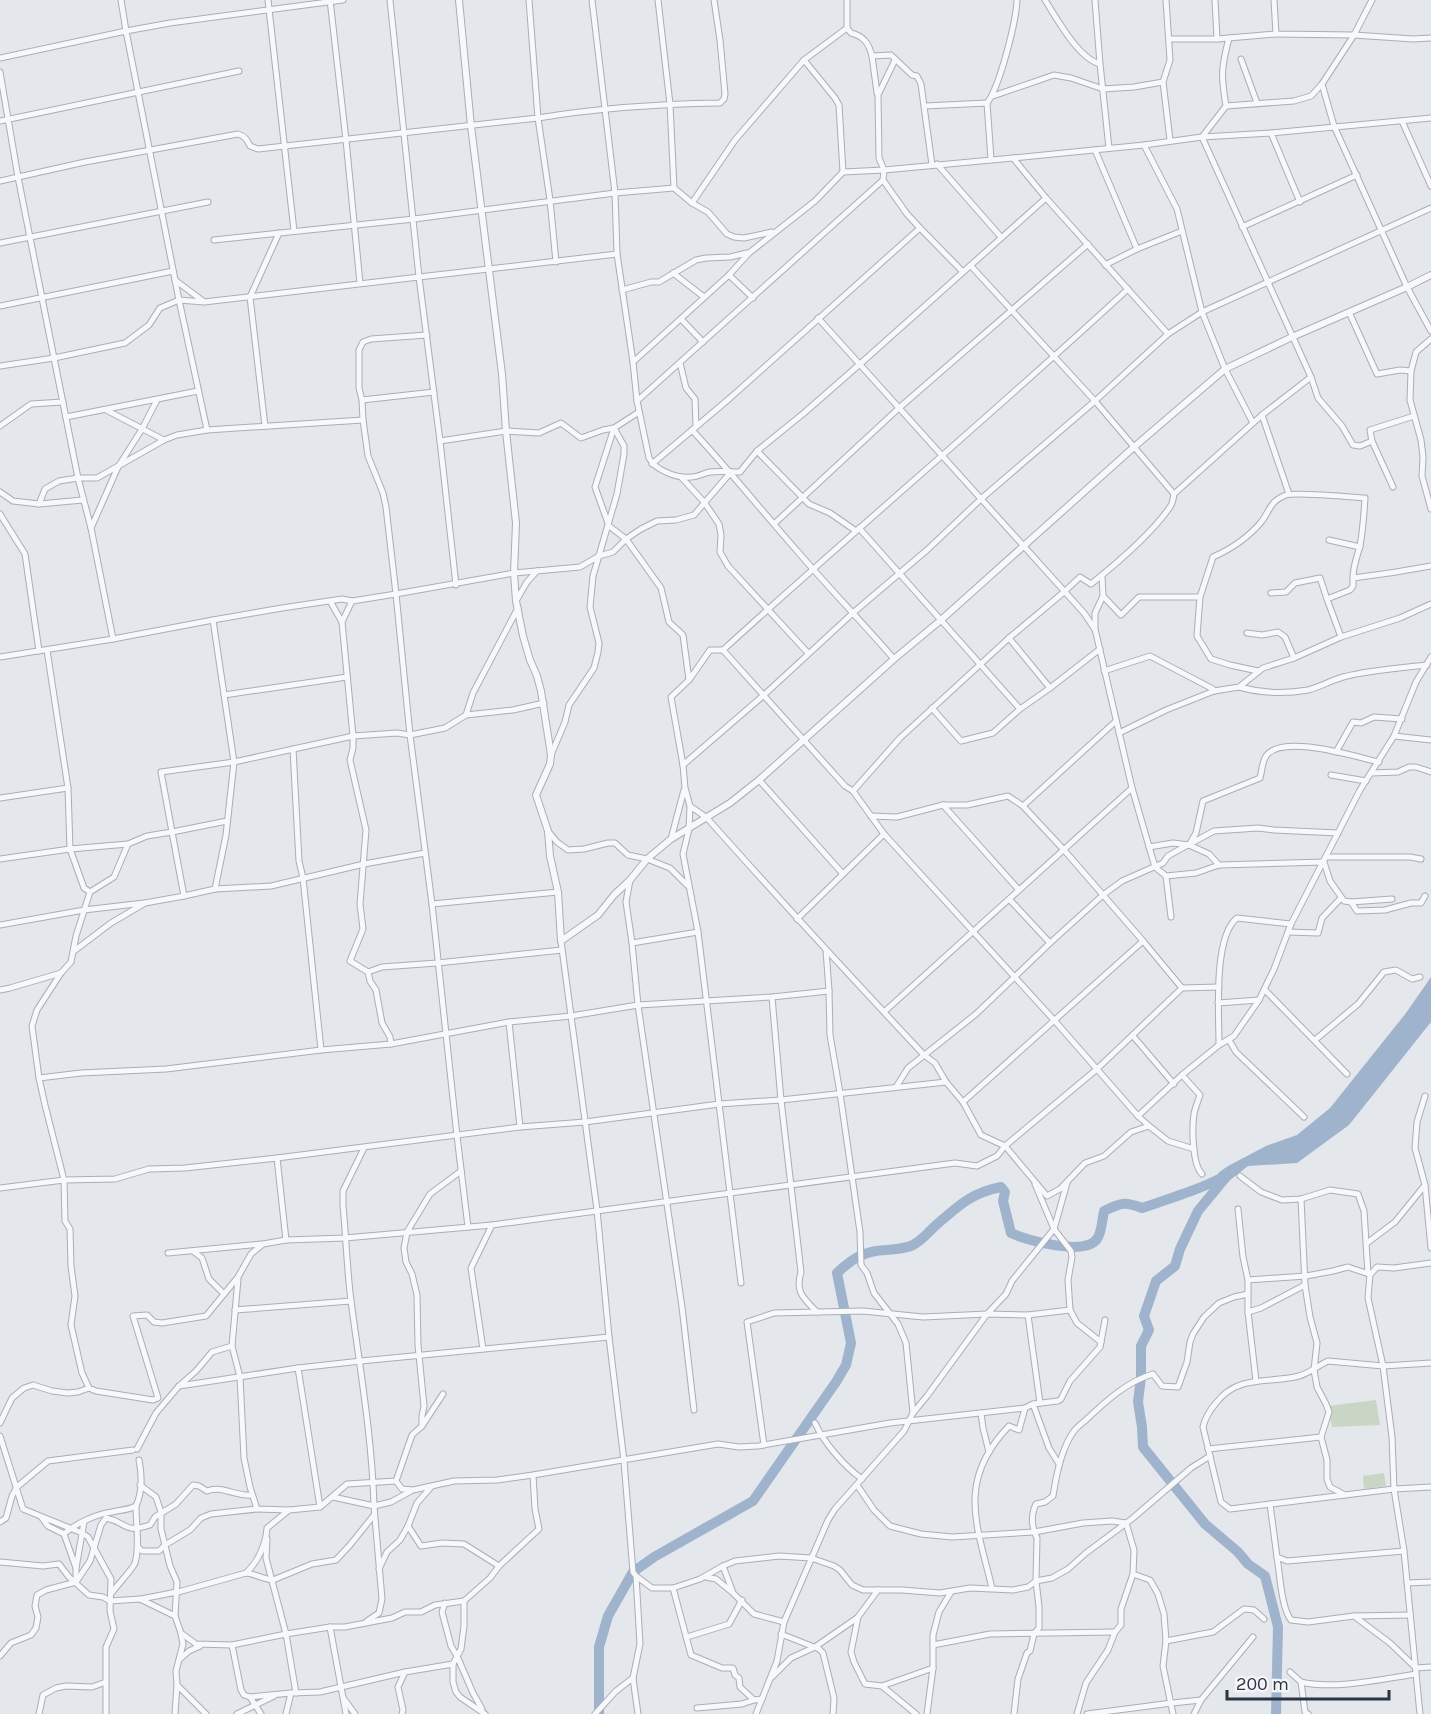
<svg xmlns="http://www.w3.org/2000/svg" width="1431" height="1714" viewBox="0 0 1431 1714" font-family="Karla,sans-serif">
<rect width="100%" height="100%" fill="#e4e7ec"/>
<g fill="#c9d6c5">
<path d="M1376 1400 1380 1425 1332 1427 1328 1406Z"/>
<path d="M1384 1473 1386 1486 1364 1489 1363 1476Z"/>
</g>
<path fill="#9fb4cc" d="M1431 977V1022L1349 1125 1297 1163 1248 1166 1225 1184 1218 1173 1228 1166 1266 1146 1297 1135 1330 1108 1406 1013Z"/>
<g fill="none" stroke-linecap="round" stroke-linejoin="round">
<g stroke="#9fb4cc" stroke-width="10">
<path d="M1226 1177 1198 1211 1180 1249 1175 1266 1156 1281 1144 1316 1149 1330 1141 1346V1377L1138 1402 1142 1427 1143 1447 1205 1524 1238 1552 1248 1564 1265 1576 1278 1627 1276 1714"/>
<path d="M599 1714V1647L608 1616 633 1572 654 1557 753 1501 836 1382 846 1365 851 1343 837 1273C853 1258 864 1251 886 1250 895 1249 905 1249 913 1245 921 1241 928 1233 934 1227 957 1207 970 1193 1001 1187L1005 1192 1003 1201 1011 1233C1028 1241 1085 1256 1097 1239 1102 1232 1102 1220 1104 1211 1121 1203 1124 1201 1142 1208 1165 1200 1216 1185 1233 1170"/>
</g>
<g stroke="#a9aeb7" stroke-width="7">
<g id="minor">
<path d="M121 0 126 31 170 23 343 0"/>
<path d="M268 0 294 231"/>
<path d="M330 0 346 140 360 283"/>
<path d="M390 0 419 277 617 254"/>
<path d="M592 0 615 193 617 254 633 362 637 401 649 458C655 470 678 479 691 477 698 477 704 473 710 472 720 471 730 472 740 472L757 451 804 413 860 364 1046 198"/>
<path d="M658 0 670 104 674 188"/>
<path d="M847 0V28L851 33C864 36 869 44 872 56L891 55 912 75 917 76 921 84 932 165"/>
<path d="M1045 0C1057 19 1078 58 1100 64"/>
<path d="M1095 0 1100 64 1109 148"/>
<path d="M1166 0 1170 60 1163 82 1170 140"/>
<path d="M1215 0 1217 39"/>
<path d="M1274 0 1276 34 1354 35 1413 39 1431 38"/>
<path d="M1170 39H1217L1276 34"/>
<path d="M872 56 877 93"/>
<path d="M0 58 126 31 179 300 207 430"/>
<path d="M1241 59 1257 103"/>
<path d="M804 60 835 98 839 105 843 172"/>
<path d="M0 72 18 177 42 298 78 478 91 528 113 639"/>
<path d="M1322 84 1334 126 1407 287 1431 331"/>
<path d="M993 96 1054 75 1071 78 1103 89 1134 87 1163 82"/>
<path d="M925 106 987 103"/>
<path d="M1226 106 1294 101 1311 96 1322 84 1354 35 1372 0"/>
<path d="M0 121 239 71"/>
<path d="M1402 121 1431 186"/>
<path d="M1271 133 1300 202"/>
<path d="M1144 145 1177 209 1202 312 1225 369 1253 423"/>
<path d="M1095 150 1137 249 1105 265"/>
<path d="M1013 158 1046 198 1168 334"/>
<path d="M991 159 987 103C1000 86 1016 22 1017 0"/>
<path d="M937 164 1001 237"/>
<path d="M0 181 85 162 238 134C245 136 247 140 250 146L258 149 538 118 529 0"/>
<path d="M692 203 735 140 804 60 847 28"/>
<path d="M1242 227 1357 175"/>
<path d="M920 228 963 272"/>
<path d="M214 240 414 219 615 193 674 188 692 203 708 212 727 234 734 237 744 238 772 232"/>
<path d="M0 243 208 202"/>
<path d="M1137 249 1182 231"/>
<path d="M556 262 550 200 538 118C598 108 659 104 720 103L724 99 725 94 720 40 714 0"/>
<path d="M971 266 1095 401 1174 494"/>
<path d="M673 273 704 297"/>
<path d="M729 275 753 298"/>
<path d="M175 280 203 301"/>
<path d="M622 290 651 282H659L696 260 706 258 730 257 747 253"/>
<path d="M0 306 173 271"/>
<path d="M1349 312 1377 374 1400 370 1411 371"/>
<path d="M818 318 1084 613 1094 628"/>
<path d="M681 319 703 342"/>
<path d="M427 335 371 339 363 342 359 350V388L362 400 363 420 368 456 383 493 386 507 396 594 410 735 432 904 457 1136 468 1227"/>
<path d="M1431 339 1416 352 1411 371 1410 400 1421 440 1423 457 1422 476 1431 509"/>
<path d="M633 362 729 275 749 253 815 201 843 172 884 170 1013 158 1144 145 1202 137 1271 133 1431 118"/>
<path d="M680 363 686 388 695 399 696 426"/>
<path d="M0 366 54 358 125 343 149 325 160 308 179 300 204 302 419 277 440 441"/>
<path d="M1311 377 1318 398 1342 426 1353 445 1360 446 1372 441"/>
<path d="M362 400 434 392"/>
<path d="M637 401 883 180"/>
<path d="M106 410 164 440"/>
<path d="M1262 415 1289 494"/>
<path d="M66 417 198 391"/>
<path d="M0 426 31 404 63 402"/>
<path d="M265 426 250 297 279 233"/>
<path d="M614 428 595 487 609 526 626 539 661 588 669 622 683 635 689 680"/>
<path d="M692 430C729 470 762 511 798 552 829 588 862 622 894 659"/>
<path d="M757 451 809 504 830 513 856 531"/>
<path d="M652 464 730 398 920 228 907 214 883 180 884 170 879 158 878 95 895 60"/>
<path d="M681 477 704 502 719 524 721 535 720 552 728 566 808 653"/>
<path d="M1393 487 1372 441 1370 430 1414 416"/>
<path d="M0 492 13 501 39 504 83 500"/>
<path d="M39 504 45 489 59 481 78 478H97L164 440 177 435 207 430 363 420"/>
<path d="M0 514 25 554 39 651"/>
<path d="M774 524 899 408 1088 244"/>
<path d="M91 528 118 467 142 429 157 400"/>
<path d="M859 528 1020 709"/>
<path d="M1329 540 1360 547"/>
<path d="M1102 576 1103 596 1095 613V629L1132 788 1155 867 1166 876 1196 873 1219 865 1324 862 1330 881 1344 901 1351 902 1392 899"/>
<path d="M456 585 440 441 506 431 539 433 561 423 581 438 603 430 614 428 639 412"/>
<path d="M1271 593 1286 592 1295 583 1320 578 1327 599"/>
<path d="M1103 596 1121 615 1139 597H1200L1213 557C1231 549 1249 537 1262 521 1271 509 1269 502 1286 495 1295 492 1351 497 1365 498 1364 514 1363 530 1360 546 1357 557 1353 566 1353 578"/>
<path d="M1200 597 1197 636 1211 659 1230 665 1258 671"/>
<path d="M330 601 342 622 353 736V748L350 760 366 830 360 904 363 929 350 961 368 972 382 967 437 963 562 950"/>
<path d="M516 601 527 582 537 571"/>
<path d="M213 620 234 762 226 835 215 889"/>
<path d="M342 622 352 601"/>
<path d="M1247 633 1262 635 1278 632 1285 637 1294 658"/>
<path d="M1341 637 1327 599 1350 590 1353 586V578C1379 575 1405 571 1431 566"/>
<path d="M1009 638 1050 688"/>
<path d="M47 650 68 788 70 849 84 888 90 892"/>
<path d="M723 650 845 786 853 791 884 834 1054 1020 1138 1116 1149 1126"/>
<path d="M0 657 113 639 213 620 282 608 342 599 352 601 396 594 514 573 580 567 599 556 613 552 626 539 641 529 657 521 676 520 694 515 731 472"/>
<path d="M1104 671 1150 656 1213 689 1214 691"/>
<path d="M1239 687C1261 693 1285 694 1308 690 1320 687 1332 680 1343 677 1370 670 1399 668 1427 665"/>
<path d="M224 695 347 677"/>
<path d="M544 703 513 710 466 715 445 728 410 735 397 733 353 736 234 762 161 772 172 832 147 836 128 844 114 877 90 892 76 936 71 962 61 973 37 1010 32 1026 39 1078 45 1105 64 1180 65 1221 70 1229 71 1266 75 1296 71 1325 82 1373 89 1388 96 1391 153 1400 158 1398 133 1316 147 1315 154 1322 162 1323 206 1316 238 1277 251 1254 263 1244 286 1240 345 1238 492 1225 955 1163 977 1166 997 1156 1005 1146 1097 1069 1182 988 1219 987"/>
<path d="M932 708 961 741 993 733 1020 709 1050 688 1100 649"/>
<path d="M466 715 473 693 518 608"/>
<path d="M1119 733 1166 710 1214 691 1239 687 1263 668 1294 658 1341 637 1400 618 1431 604"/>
<path d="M1394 736 1431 740"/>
<path d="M293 749 299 861 303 878 321 1050"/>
<path d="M1336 752 1353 722 1361 723 1374 717 1402 719"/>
<path d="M551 755 565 722 569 705 594 668 598 652 599 643 590 607 593 576 617 494 624 454V446L614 428"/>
<path d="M683 765 764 695 854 612 927 550 982 498 1095 401 1168 334 1202 312 1431 208"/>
<path d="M1371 773 1398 772 1409 767H1416L1431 772"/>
<path d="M1331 775 1366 781"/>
<path d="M759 780 843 874"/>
<path d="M853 791 900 738 1009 638 1064 592 1080 577 1091 584C1116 564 1152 533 1170 507 1173 503 1173 499 1174 494L1262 415 1311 377 1202 137 1226 106C1221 76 1221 68 1229 38"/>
<path d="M0 798 68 788"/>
<path d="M943 805 1019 890"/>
<path d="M690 806 707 818C778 898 851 977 924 1055L935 1063 946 1082 963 1102 981 1135 1005 1146 1047 1196 1060 1189 1085 1163 1104 1156 1131 1132 1149 1126 1168 1141 1194 1149"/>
<path d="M1023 806 1116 721"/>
<path d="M871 816 897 817 943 805H967L1008 796 1023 806 1064 850 1143 941 1182 988"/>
<path d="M548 831 557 842 568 850 584 849 608 843H615L628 855 647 859 670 868 687 885"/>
<path d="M671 839 684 790"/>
<path d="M1189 845 1209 854 1219 865"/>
<path d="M1149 847 1173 843 1189 845 1196 833 1203 801 1260 778C1262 771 1262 762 1266 756 1282 733 1356 757 1379 762"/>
<path d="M1326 857H1410L1421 859"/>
<path d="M0 859 70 849 128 844"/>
<path d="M1166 876 1171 917"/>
<path d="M630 880 626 902 632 943 638 1005 682 1307 694 1410"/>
<path d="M184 896 172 832 227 821"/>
<path d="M1010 900 1050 943"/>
<path d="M1351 902 1357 911 1385 910 1411 903H1421L1425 896"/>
<path d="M432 904 558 892"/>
<path d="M797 919 884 834"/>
<path d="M0 925 84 910 144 903"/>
<path d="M1288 932 1318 933 1322 918 1341 898"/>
<path d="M561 941 597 1210 609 1337 624 1461 633 1572 636 1576 640 1644 633 1678 638 1714"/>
<path d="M632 943 698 932"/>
<path d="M826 950 829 991 830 1035 840 1093 860 1232 861 1265 867 1273 874 1293 898 1324 906 1343 913 1413"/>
<path d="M74 951 111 923 145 903 184 896 215 889 271 886 364 864 425 853"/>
<path d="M368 972 370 981 376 990 382 1023 390 1037 391 1044 509 1022 571 1016 638 1005 772 997 829 991"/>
<path d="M0 990 10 988 61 973"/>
<path d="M1265 990 1347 1074"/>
<path d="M772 997 781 1100 801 1272C795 1292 803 1298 817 1312"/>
<path d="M1218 1003 1259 1000"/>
<path d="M884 1012 1132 788"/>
<path d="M509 1022 520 1127"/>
<path d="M1133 1036 1174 1084"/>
<path d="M1229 1040 1236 1052 1304 1117"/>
<path d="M1315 1040 1358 1004 1384 972 1396 970 1412 979 1420 977"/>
<path d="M1219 1045C1219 1015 1213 937 1237 918L1291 924"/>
<path d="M1182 1075 1200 1095C1198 1101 1195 1108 1194 1114 1192 1128 1192 1164 1202 1174"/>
<path d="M39 1078 81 1073 166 1069 321 1050 391 1044"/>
<path d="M896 1087 908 1068 976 1014 1050 943 1103 895 1122 881 1163 863 1168 856 1175 852 1214 831 1258 828 1274 830 1338 833"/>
<path d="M963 1102 1143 941"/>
<path d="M1138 1116 1182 1075 1219 1045 1234 1036 1259 1000 1274 969 1291 924 1360 790 1394 736 1416 682 1431 657"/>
<path d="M364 1148 343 1191V1205C346 1237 347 1269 351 1301 360 1369 372 1437 374 1506L391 1502 411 1491"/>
<path d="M277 1158 286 1240"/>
<path d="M1240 1176 1261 1192 1282 1200 1301 1199 1330 1190 1358 1194 1364 1211 1368 1274"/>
<path d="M1035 1184 1054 1229 1071 1251 1072 1257 1068 1280 1070 1310 1077 1323 1101 1342"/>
<path d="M1425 1185 1431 1248"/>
<path d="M0 1188 64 1180 115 1179 149 1169 185 1168 277 1158 520 1127 585 1122 719 1104 781 1100 946 1082"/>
<path d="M1301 1199 1305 1285 1310 1317 1317 1343 1314 1370 1317 1387 1326 1404 1329 1412 1321 1437 1327 1460V1479L1330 1487 1345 1495"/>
<path d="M1238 1209 1243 1257 1248 1280V1312L1256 1381"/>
<path d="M1367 1243 1395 1222 1425 1185 1415 1148 1417 1122 1425 1096"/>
<path d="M193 1251 202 1258 209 1279 224 1294"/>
<path d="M168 1253 261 1244"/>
<path d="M238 1279 232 1346 240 1377 244 1458 250 1487 257 1509 289 1510 320 1507 347 1484 396 1481 402 1489 413 1490 454 1481 497 1480 533 1475 718 1444 739 1447 758 1446 890 1423 1025 1408 1033 1404 1058 1401 1061 1399 1070 1381 1100 1347 1105 1320"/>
<path d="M1248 1280 1306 1276 1333 1271 1348 1267 1369 1274"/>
<path d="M741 1283 698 932 683 854 689 829 690 806 685 788 683 765 671 697 689 680 710 650H723C857 528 995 412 1128 289"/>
<path d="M235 1310 351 1301"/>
<path d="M1248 1312 1261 1308 1305 1285"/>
<path d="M1028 1315 1040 1403"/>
<path d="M483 1349 471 1268 492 1225"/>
<path d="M1431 1363 1383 1366 1328 1361C1317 1366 1310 1373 1299 1376 1268 1384 1238 1374 1216 1403 1210 1410 1205 1418 1203 1427L1221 1502 1230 1509 1394 1489 1431 1487"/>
<path d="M298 1368 320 1507"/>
<path d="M179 1386 298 1368 361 1361 609 1337"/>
<path d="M1033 1404 1049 1448 1059 1464"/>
<path d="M981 1413 983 1428 989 1452"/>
<path d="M0 1423 12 1398 24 1388 33 1385 52 1391 68 1393 78 1392 89 1388"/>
<path d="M815 1423C824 1443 844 1466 862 1479"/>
<path d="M422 1426V1416L424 1406 418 1345 417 1295 412 1274 406 1262 404 1248 407 1232 430 1194 461 1171"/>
<path d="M0 1436 23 1509 82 1533 88 1537 111 1579 110 1611 114 1629 106 1647V1714"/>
<path d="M764 1445 747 1322 774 1313 863 1311 923 1317 987 1314 1028 1315 1070 1310"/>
<path d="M137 1449 156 1413 179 1386 196 1371 212 1352 232 1346"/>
<path d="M1208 1449 1321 1437"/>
<path d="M396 1481 412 1435 422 1426 443 1394"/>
<path d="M140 1485 156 1497 161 1512V1529L170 1566 177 1582 175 1616"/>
<path d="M857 1485 874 1510 890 1526 921 1534 952 1537 1034 1532 1083 1523 1112 1521 1126 1523 1134 1550 1133 1574 1150 1580 1158 1594 1164 1614 1166 1641 1163 1666 1173 1714"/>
<path d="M333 1497 374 1506 382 1599 379 1613 367 1621"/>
<path d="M1270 1504 1277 1557 1287 1561 1404 1551"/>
<path d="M42 1518 48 1526 64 1534 76 1568V1581"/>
<path d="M0 1522 6 1518 12 1496 17 1487 48 1461 133 1450"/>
<path d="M408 1526 421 1546 442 1543 464 1544 499 1566"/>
<path d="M64 1534C76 1523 97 1514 112 1512 121 1510 128 1510 136 1506 142 1493 142 1475 139 1460"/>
<path d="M267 1539 266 1558 286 1634 296 1693"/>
<path d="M138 1547 142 1551H159L165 1545 190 1530 201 1518 211 1514 257 1509"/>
<path d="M1277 1557C1280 1574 1281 1607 1291 1620L1308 1622 1354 1616 1390 1643 1416 1668 1431 1667"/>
<path d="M0 1562 43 1566 59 1564 69 1577 89 1595 103 1597 110 1601 140 1599 175 1616 181 1633 196 1644 232 1645 286 1634 330 1627H345L392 1618 405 1612H421L435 1605 464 1601"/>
<path d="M723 1566 732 1590"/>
<path d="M76 1568 84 1522"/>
<path d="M379 1569 387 1552 400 1540 408 1526 417 1503 431 1487"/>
<path d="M246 1573C255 1574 263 1579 273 1580L312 1564 336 1560 350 1545 374 1515"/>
<path d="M636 1576 652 1588H673L700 1579 723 1566 735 1561 779 1556 811 1558 834 1566 840 1570 852 1585 863 1590H902L940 1593 970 1588 1013 1590 1028 1587 1036 1581 1052 1578 1068 1569 1086 1553 1133 1518 1191 1468 1210 1456"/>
<path d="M706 1577 716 1579 732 1592 754 1614 784 1622"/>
<path d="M1407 1583 1431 1582"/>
<path d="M673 1588 691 1655 722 1668H733L735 1675 739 1678 740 1687 754 1700 762 1699"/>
<path d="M992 1588C977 1525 956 1481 1009 1426L1019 1430 1025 1408"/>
<path d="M878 1590 858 1617 851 1652 854 1662 865 1684 882 1686 916 1714"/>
<path d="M111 1594C116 1586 133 1569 135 1563 140 1547 136 1524 136 1506"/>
<path d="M141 1599 182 1591 246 1573C258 1562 266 1544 267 1528L289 1510"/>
<path d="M445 1603 442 1612 451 1646 457 1656 473 1693 482 1709"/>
<path d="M1354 1616 1410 1615"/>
<path d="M330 1627 346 1714"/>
<path d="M781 1634 819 1649 823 1653 834 1698 833 1714"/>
<path d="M687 1637 729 1624 742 1600"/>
<path d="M1166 1641 1213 1632 1244 1609 1254 1610 1264 1619"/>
<path d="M232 1645 241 1690 244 1695 250 1697 291 1693 320 1692 405 1672 453 1664"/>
<path d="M933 1645 990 1634 1115 1632"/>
<path d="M0 1656 11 1643 31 1635 36 1628 38 1617 35 1606 37 1595 46 1590 76 1582 90 1561 101 1525 106 1518C127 1522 123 1534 150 1525L155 1517 176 1504 193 1485 199 1486 207 1491C222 1485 237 1497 252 1495"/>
<path d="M180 1659 189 1651 200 1646"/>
<path d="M1290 1672 1301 1682 1305 1712 1308 1714"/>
<path d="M772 1677 791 1658 815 1647 857 1618"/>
<path d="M1301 1682C1333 1690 1383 1679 1416 1674"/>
<path d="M177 1685 206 1714"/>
<path d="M882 1686 933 1668"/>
<path d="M250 1697 261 1714"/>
<path d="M344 1699 355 1714"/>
<path d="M697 1708 742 1704 754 1700"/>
<path d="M39 1714 43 1695 56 1688 66 1686 92 1687 106 1682"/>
<path d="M175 1714 177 1685 176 1671 183 1644 181 1634"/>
<path d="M237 1714 274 1696"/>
<path d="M286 1714 291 1693"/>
<path d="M402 1714 403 1710 398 1687 405 1672"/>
<path d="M485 1714 460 1697 456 1692 453 1682V1664L461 1649 464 1626V1601L490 1578 499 1566 539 1529 535 1509 533 1475"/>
<path d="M595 1714 616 1691 633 1678"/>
<path d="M756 1714 777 1661 784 1622 828 1520 835 1509 904 1431 913 1413 927 1396 987 1314 1006 1294 1012 1281 1054 1229 1067 1183"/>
<path d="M927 1714 933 1668V1635L939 1612 951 1592"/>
<path d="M1014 1714 1018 1679 1027 1653 1030 1651 1034 1634 1039 1628V1607L1036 1581 1037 1538C1031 1527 1031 1514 1036 1504L1045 1502 1053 1496C1056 1476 1062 1447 1074 1431 1078 1426 1084 1422 1088 1418 1106 1401 1128 1381 1153 1374L1162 1386 1178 1387 1187 1362 1190 1342 1193 1334 1204 1317 1219 1303 1234 1297 1248 1294"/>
<path d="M1077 1714 1086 1683 1108 1650 1115 1632 1121 1625V1609L1133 1574"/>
<path d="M1087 1714 1172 1703 1201 1700 1253 1637"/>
<path d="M1194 1714 1201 1700"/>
<path d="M1420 1714 1404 1551 1394 1489 1392 1437 1383 1366 1368 1298 1370 1275 1377 1267 1394 1268 1431 1263"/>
</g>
</g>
<g stroke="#a9aeb7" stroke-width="8">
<path id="tertiary" d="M459 0 471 126 502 374 506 431 516 523 514 573 516 601 523 636 530 660 537 676 541 691 551 755 550 764 536 795 548 831 550 856 558 892 561 941 598 915 614 895 630 880 647 859 671 839 730 803 759 780 894 659 941 620 1134 447 1225 369 1292 337 1407 287 1431 275"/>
</g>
<use href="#minor" stroke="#f7f8fa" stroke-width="5"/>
<use href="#tertiary" stroke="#f7f8fa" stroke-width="6"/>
</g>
<path d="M1227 1690v9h162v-9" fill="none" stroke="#2b3445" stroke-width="3"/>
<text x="1236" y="1690" font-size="18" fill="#2b3445" stroke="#f4f6f9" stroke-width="4.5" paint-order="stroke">200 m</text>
</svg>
